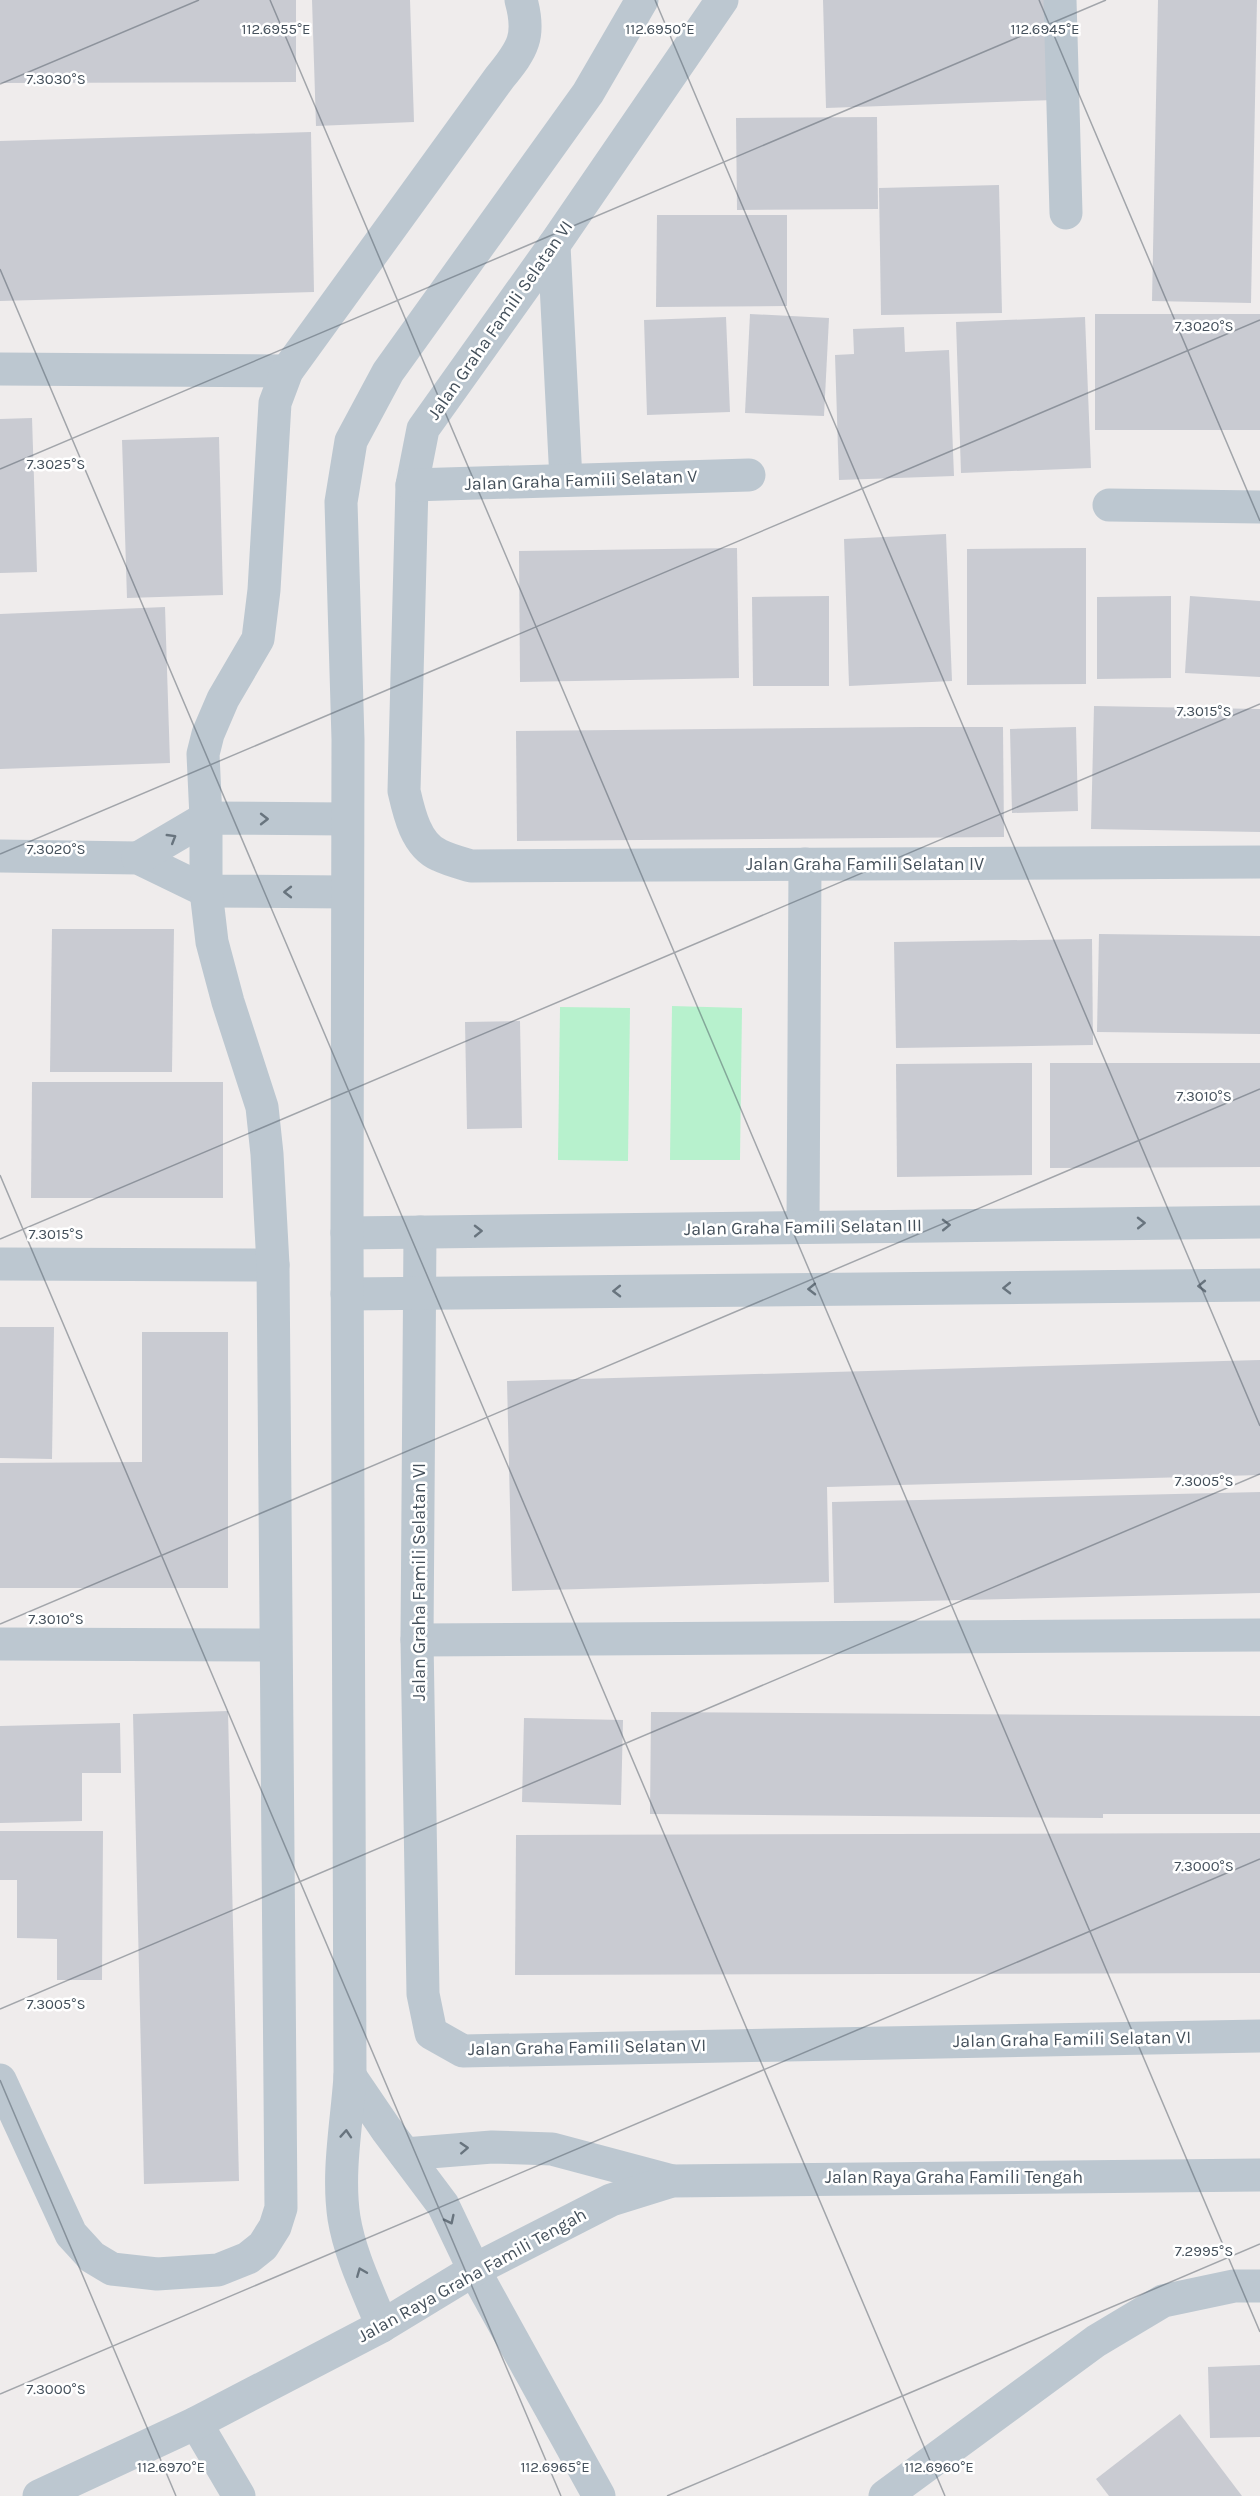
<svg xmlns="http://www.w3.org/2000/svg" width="1260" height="2496" viewBox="0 0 1260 2496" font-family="Karla,sans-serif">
<rect width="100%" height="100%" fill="#efecec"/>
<g fill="#b7f1cd">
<path d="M672 1006 742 1008 740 1160H670Z"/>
<path d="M560 1007 630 1008 628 1161 558 1160Z"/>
</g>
<g fill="#c9cbd2">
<path d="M0 0H296V82L0 83Z"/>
<path d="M312 0H410L414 122 316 126Z"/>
<path d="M823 0H1052L1055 100 826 108Z"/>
<path d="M1158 0H1257L1251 303 1152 301Z"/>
<path d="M877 117 878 209 737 210 736 118Z"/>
<path d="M311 132 314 292 0 301V141Z"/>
<path d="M999 185 1002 313 881 315 879 188Z"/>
<path d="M657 215H787V306L656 307Z"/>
<path d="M750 314 829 318 824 416 745 413Z"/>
<rect x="1095" y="314" width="165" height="116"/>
<path d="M726 317 730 412 647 415 644 320Z"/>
<path d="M1085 317 1091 468 961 473 956 322Z"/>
<path d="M904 327 905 352 949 350 954 476 839 480 835 355 854 354 853 329Z"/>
<path d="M32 418 37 572 0 573V419Z"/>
<path d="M219 437 223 595 127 598 122 440Z"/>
<path d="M946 534 952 681 849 686 844 539Z"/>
<path d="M737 548 739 678 520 682 519 551Z"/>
<path d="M1086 548V684L967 685V549Z"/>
<path d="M829 596V686H753L752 597Z"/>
<path d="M1171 596V678L1097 679V597Z"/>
<path d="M1190 596 1260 601V677L1185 673Z"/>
<path d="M165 607 170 763 0 769V614Z"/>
<path d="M1094 706 1260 709V832L1091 829Z"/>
<path d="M921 727H1003L1004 837 517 841 516 731Z"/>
<path d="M1076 727 1078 811 1012 813 1010 729Z"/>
<path d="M52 929H174L172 1072H50Z"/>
<path d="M1099 934 1260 936V1034L1097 1032Z"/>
<path d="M1092 939 1093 1045 896 1048 894 942Z"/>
<path d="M520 1021 522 1128 467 1129 465 1022Z"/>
<path d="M1032 1063V1175L897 1177 896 1064Z"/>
<path d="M1050 1063H1260V1167L1050 1168Z"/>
<path d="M32 1082H223V1198H31Z"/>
<path d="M0 1327H54L52 1459 0 1458Z"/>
<path d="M142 1332H228V1588H0V1463L142 1462Z"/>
<path d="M1260 1360V1475L827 1487 829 1582 512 1591 507 1381Z"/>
<path d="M1260 1492V1593L834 1603 832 1502Z"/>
<path d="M228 1711 239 2181 144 2184 133 1714Z"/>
<path d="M651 1712 1260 1716V1814H1103V1818L650 1814Z"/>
<path d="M524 1718 623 1720 621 1805 522 1802Z"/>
<path d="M120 1723 121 1773H82V1821L0 1823V1726Z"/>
<path d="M0 1831H103L102 1980H57V1939L17 1938V1880H0Z"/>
<path d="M1260 1833V1973L515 1975 516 1835Z"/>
<path d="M1260 2365V2437L1210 2438 1208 2367Z"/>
<path d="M1180 2414 1242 2496H1109L1096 2479Z"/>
</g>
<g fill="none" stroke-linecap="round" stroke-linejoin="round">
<g stroke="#bcc7d0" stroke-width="33">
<path d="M722 0 554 245 423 429 412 485 404 791C409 813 416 845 439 855 449 860 461 863 471 866L1260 862"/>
<path d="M1060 0 1066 213"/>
<path d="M554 245 566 480"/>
<path d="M0 369 287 371"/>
<path d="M412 485 749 475"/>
<path d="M1109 505 1260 507"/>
<path d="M0 856 138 858 206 891 347 892"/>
<path d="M138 858 206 818 346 819"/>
<path d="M803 1227 805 864"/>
<path d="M420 1232 417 1640 423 1994 431 2033 463 2051 1260 2036"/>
<path d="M347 1233 1260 1222"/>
<path d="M0 1264 273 1265"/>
<path d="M347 1294 1260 1285"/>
<path d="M417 1640 1260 1635"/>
<path d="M0 1644 275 1645"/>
<path d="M0 2080 71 2234 92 2257 112 2269 157 2274 218 2270 248 2258 263 2246 275 2227 281 2208 273 1265 267 1154 262 1107 228 1002 212 942 206 891V818L203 754 208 734 223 699 258 639 264 590 275 403 287 371 500 77C523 49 531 36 521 0"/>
<path d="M474 2270 599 2496"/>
<path d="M196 2423 239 2496"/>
<path d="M885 2496 1096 2341 1163 2301 1234 2286H1260"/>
</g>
<g stroke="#bcc7d0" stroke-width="33">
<path d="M350 2076 386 2129 443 2205 474 2270"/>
<path d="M405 2154 492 2147 552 2149 672 2181"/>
<path d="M382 2326C368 2291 350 2255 344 2218 337 2172 347 2122 350 2076L347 1233 348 739 341 502 351 441 388 372 588 93 642 0"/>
<path d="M39 2496 196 2423 382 2326 474 2270 611 2200 672 2181 1260 2175"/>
</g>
</g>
<defs><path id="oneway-chevron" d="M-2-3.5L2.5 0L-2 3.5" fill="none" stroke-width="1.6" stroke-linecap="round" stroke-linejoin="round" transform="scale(1.5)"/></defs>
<g stroke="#68747e">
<use href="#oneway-chevron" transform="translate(264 819)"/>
<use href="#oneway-chevron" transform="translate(172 838) rotate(-31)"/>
<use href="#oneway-chevron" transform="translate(288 892) rotate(-180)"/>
<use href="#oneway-chevron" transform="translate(1141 1223) rotate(-1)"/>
<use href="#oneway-chevron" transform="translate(946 1225) rotate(-1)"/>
<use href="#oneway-chevron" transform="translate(478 1231) rotate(-1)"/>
<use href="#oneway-chevron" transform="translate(1202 1286) rotate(179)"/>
<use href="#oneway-chevron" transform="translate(1007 1288) rotate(179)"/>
<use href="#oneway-chevron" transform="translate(812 1289) rotate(179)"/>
<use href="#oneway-chevron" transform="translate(617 1291) rotate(179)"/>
<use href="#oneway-chevron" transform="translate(346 2134) rotate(-86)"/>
<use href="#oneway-chevron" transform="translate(464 2148) rotate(-3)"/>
<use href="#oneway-chevron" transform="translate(450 2220) rotate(64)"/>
<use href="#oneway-chevron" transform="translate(361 2272) rotate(-112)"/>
</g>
<path fill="none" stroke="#44505b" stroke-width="1.5" stroke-opacity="0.45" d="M270 0 1260 2332M655 0 1260 1426M1039 0 1260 521M0 84 199 0M0 269 945 2496M0 469 1106 0M0 854 1260 320M0 1175 561 2496M0 1239 1260 704M0 1624 1260 1089M0 2009 1260 1474M0 2080 176 2496M0 2394 1260 1859M667 2496 1260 2244"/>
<g text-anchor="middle" stroke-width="5" stroke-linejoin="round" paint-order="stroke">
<g font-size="18" fill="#44505b" stroke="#fff">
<text transform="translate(500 320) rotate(-55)" y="6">Jalan Graha Famili Selatan VI</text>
<text transform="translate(581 480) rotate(-2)" y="6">Jalan Graha Famili Selatan V</text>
<text x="865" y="870">Jalan Graha Famili Selatan IV</text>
<text transform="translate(803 1227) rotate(-1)" y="6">Jalan Graha Famili Selatan III</text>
<text transform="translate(419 1582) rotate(-90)" y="6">Jalan Graha Famili Selatan VI</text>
<text transform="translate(1072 2039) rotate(-1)" y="6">Jalan Graha Famili Selatan VI</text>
<text transform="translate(587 2047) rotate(-1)" y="6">Jalan Graha Famili Selatan VI</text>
<text x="954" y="2183">Jalan Raya Graha Famili Tengah</text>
<text transform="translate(472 2275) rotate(-29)" y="6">Jalan Raya Graha Famili Tengah</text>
</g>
</g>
<g font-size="15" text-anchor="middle" fill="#44505b" stroke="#fff" stroke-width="5" stroke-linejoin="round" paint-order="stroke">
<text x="276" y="34">112.6955°E</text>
<text x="660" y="34">112.6950°E</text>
<text x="1045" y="34">112.6945°E</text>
<text x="56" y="84">7.3030°S</text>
<text x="1204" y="331">7.3020°S</text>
<text x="56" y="469">7.3025°S</text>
<text x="1204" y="716">7.3015°S</text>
<text x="56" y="854">7.3020°S</text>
<text x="1204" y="1101">7.3010°S</text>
<text x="56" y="1239">7.3015°S</text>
<text x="1204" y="1486">7.3005°S</text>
<text x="56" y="1624">7.3010°S</text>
<text x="1204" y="1871">7.3000°S</text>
<text x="56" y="2009">7.3005°S</text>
<text x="1204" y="2256">7.2995°S</text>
<text x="56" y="2394">7.3000°S</text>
<text x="171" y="2472">112.6970°E</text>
<text x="555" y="2472">112.6965°E</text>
<text x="939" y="2472">112.6960°E</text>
</g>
</svg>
